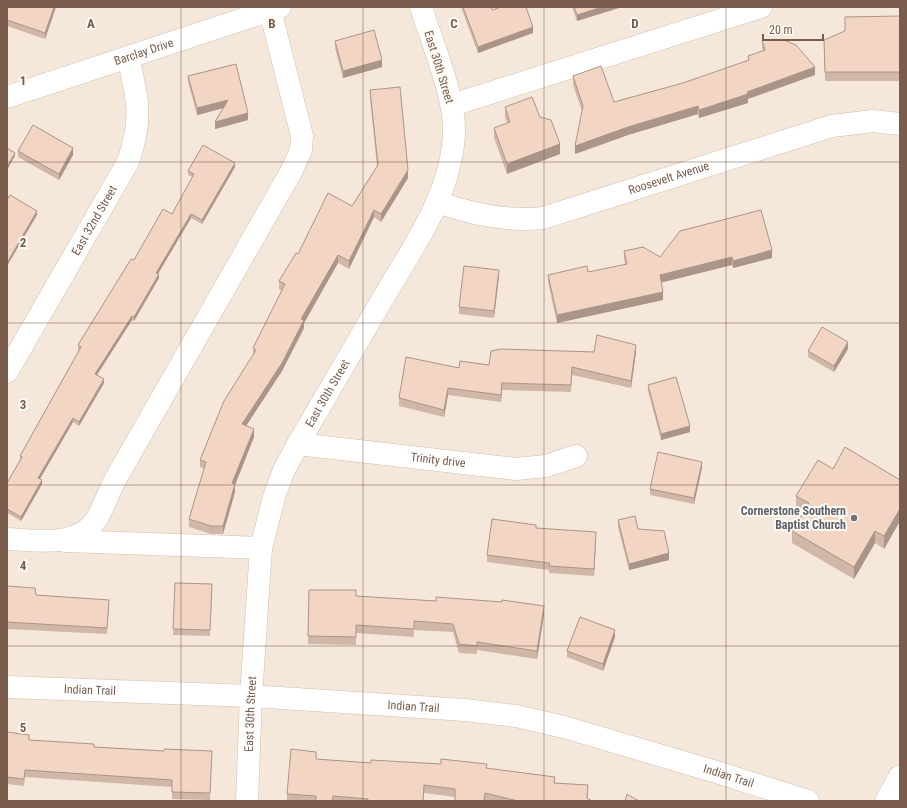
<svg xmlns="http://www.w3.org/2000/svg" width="907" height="808" viewBox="0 0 907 808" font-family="'Roboto Condensed',sans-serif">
<rect width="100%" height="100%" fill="#fdf6ec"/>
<rect fill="#f5e8da" x="7" y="7" width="893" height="794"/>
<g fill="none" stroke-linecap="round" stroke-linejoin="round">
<g stroke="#d1beb0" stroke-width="23">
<g id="minor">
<path id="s1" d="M7 97 280 7"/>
<path d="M452 105 761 7"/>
<path id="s2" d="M437 202C471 214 507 222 543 218L832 126 873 121 900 124"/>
<path id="s3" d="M7 372 128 162C143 119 138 100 128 57"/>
<path id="s4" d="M298 444 516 469 546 466 576 456"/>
<path d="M7 539C38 540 79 549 98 517 104 505 109 492 115 480L291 172 301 150 302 136 270 10"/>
<path d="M65 541 261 548"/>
<path id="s5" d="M7 687 251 696 465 710 516 716 564 727 713 771 808 801"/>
<path id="s6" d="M247 801 251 696 261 548 274 497 284 470 298 444C326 396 354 348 382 300 412 248 452 195 454 132 455 96 432 43 421 7"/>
<path d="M886 801 900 776"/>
</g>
</g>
<use href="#minor" stroke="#fff" stroke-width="22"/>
</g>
<g fill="#d1b7a8">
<path d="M7 7H56L45 39 7 26Z"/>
<path d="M461 7H491L492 10 533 33 478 53Z"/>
<path d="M572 7H622L577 21Z"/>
<path d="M900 16V81H825L824 40Z"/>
<path d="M762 40 815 75 748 99V103L699 118 698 114 628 135 575 154 582 111 573 85V76L614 102 683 83 748 61V56L763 51 762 48Z"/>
<path d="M335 41 382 67 343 78 335 48Z"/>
<path d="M188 76 248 120 215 129 223 108 197 115 188 82Z"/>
<path d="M370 90 408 178 381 222 374 217 349 269 338 263 304 323V328L282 371 246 426 254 437 235 485V492L223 534H211L189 527V519L204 469 200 467V460L253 355V348L282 291 279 289V281L298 254 352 206 377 166 370 98Z"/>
<path d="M505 107 540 117 560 154 507 174 494 138V128L507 124 505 117Z"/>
<path d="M18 151 73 155 59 180 18 157Z"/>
<path d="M235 167 202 224 191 218 158 274 159 278 134 321 132 320 97 375 104 383 79 426 73 422 40 479 42 484 21 521 7 513V483L20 460V456L79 350 78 349V345L134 260 172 214 193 177 188 175V171Z"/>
<path d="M624 251 660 257 772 258 733 268 732 265 661 282 663 300 557 323 548 282V275L588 272 625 265 624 258Z"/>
<path d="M499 276 494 318 459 314V307Z"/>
<path d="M848 349 834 372 808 357V351Z"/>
<path d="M594 352H636L631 388 572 375 571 392 502 390 501 402 448 395 444 417 399 406V398L489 365Z"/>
<path d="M648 385 690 432 661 440 648 391Z"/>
<path d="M702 468 694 504 650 495V489Z"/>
<path d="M833 469 900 480V521L884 549 875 543 854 579 792 543V531L803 513 796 509V496Z"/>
<path d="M618 520 638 529 669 560 629 570 618 527Z"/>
<path d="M536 528 596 539 594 576 549 573V570L487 562V555Z"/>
<path d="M175 583 212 590 210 636 173 635Z"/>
<path d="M7 586 36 595 109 606 107 634 7 629Z"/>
<path d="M309 590 356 596 544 614 537 659 477 650V654L459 653 453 632 414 630V637L356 633V645L308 644Z"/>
<path d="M615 637 603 671 567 657V651Z"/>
<path d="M7 732 29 740 94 747 164 751H212L210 800 172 799V787L25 777 24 786 7 784Z"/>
<path d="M316 759 371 763 487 768 555 783 588 794V799L592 801H486L424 793 423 801H287V794Z"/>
</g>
<g fill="#aa9588">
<path d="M54 7H56L45 39V33Z"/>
<path d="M602 7H622L577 21V15Z"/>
<path d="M533 27V33L478 53V47Z"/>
<path d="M382 60V67L343 78V71Z"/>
<path d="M815 67V75L748 99V103L699 118V110L747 92Z"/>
<path d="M228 100V107L197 115V108Z"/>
<path d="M698 106V114L628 135 575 154V146L628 127Z"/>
<path d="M248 113V120L215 129V122Z"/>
<path d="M560 144V154L507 174V164Z"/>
<path d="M73 148V155L59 180V174Z"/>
<path d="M15 153V156L7 170V167Z"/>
<path d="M235 163V167L202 224V220Z"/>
<path d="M408 170V178L381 222V214Z"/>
<path d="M374 210V217L349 269V261Z"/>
<path d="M37 211V215L7 266V263Z"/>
<path d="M191 214V218L156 277V273Z"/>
<path d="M772 250V258L733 268V261Z"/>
<path d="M338 255V263L304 323V328L282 371 242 432V424L301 319Z"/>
<path d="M732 257V265L660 283V275Z"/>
<path d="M499 270V276L494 318V311Z"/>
<path d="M159 274V278L134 321V317Z"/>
<path d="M663 292V300L557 323V315Z"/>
<path d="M132 316V320L95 378V374Z"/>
<path d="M848 342V349L834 372V366Z"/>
<path d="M636 345V352L631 388V381Z"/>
<path d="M104 379V383L79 426V422Z"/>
<path d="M502 383V390L501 402V395Z"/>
<path d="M448 388V395L444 417V410Z"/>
<path d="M73 418V422L38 482V478Z"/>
<path d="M690 426V432L661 440V434Z"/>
<path d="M254 429V437L235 485V492L223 534V526L232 483Z"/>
<path d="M702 462V468L694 504V498Z"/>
<path d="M42 480V484L21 521V517Z"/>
<path d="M900 509V521L884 549V536Z"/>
<path d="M875 531V543L854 579V567Z"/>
<path d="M596 532V539L594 576V569Z"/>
<path d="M669 553V560L629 570V564Z"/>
<path d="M544 606V614L537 659V651Z"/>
<path d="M615 630V637L603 671V664Z"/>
</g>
<g fill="#f3d5c3" stroke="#aa9588">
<path d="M7 7H54L45 33 7 20Z"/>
<path d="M463 7H491L492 10 501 7H526L533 27 478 47Z"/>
<path d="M574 7H602L577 15Z"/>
<path d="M900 16V72H825L824 40 845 31V17Z"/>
<path d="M374 30 382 60 343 71 335 41Z"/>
<path d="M762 40H784L796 45 815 67 747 92 748 94 699 110 698 106 628 127 575 146 583 106 573 76 601 66 614 102 683 83 749 60 748 56 765 50Z"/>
<path d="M236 64 248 113 215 122 228 100 197 108 188 76Z"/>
<path d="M400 87 408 170 381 214 374 210 349 261 338 255 301 319 304 320 282 363 242 424 254 429 232 483 235 484 223 526H211L189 519 206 462 200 460 224 401 256 350 253 348 285 284 279 281 296 253 298 254 328 193 352 206 378 165 370 90Z"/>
<path d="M532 97 540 117 551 120 560 144 507 164 494 128 510 122 505 107Z"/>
<path d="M33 125 73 148 59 174 18 151Z"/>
<path d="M203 145 235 163 202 220 191 214 156 273 159 274 134 317 132 316 95 374 104 379 79 422 73 418 38 478 42 480 21 517 7 509V483L22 457 20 456 81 347 78 345 131 259 134 260 163 209 172 214 194 174 188 171Z"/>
<path d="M7 148 15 153 7 167Z"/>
<path d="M10 195 37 211 7 263V200Z"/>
<path d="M761 210 772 250 733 261 732 257 660 275 663 292 557 315 548 275 587 266 588 272 627 264 624 251 643 247 660 257 680 231Z"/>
<path d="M464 266 499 270 494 311 459 307Z"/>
<path d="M822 327 848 342 834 366 808 351Z"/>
<path d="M597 335 636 345 631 381 572 367 571 385 502 383 501 395 448 388 444 410 399 398 406 357 459 368 460 361 489 365 491 351 501 349 594 352Z"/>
<path d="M676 377 690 426 661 434 648 385Z"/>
<path d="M845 447 900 480V509L884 536 875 531 854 567 792 531 809 503 796 496 818 460 833 469Z"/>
<path d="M658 452 702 462 694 498 650 489Z"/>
<path d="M635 516 638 529 664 531 669 553 629 564 618 520Z"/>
<path d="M492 519 536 525V528L596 532 594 569 549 566 550 563 487 555Z"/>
<path d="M175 583 212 584 210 630 173 629Z"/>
<path d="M7 586 35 588 36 595 109 600 107 628 7 622Z"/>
<path d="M309 590H356V596L436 601V597L502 602V600L544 606 537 651 477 642V646L459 644 453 624 414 621V629L356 625V637L308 636Z"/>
<path d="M580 617 615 630 603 664 567 651Z"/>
<path d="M7 732 29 735V740L94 744V747L164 751V749L212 751 210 793 172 792V780L25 770 24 779 7 777Z"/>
<path d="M291 749 316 752V759L371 763V760L441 764V759L487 764 486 768 555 777 554 783 588 785 587 798 592 801H518L485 793 484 801H455V789L424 785 423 801H368V799L333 796 332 801H316V796L287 794Z"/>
<path d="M627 794 639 801H625Z"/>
</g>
<path fill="none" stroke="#7a5c4d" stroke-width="1" stroke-opacity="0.55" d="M181 7V801M363 7V801M544 7V801M726 7V801M7 162H900M7 323H900M7 485H900M7 646H900"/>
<circle fill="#6b7280" stroke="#fffaf3" stroke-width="1.5" cx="854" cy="518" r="4"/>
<g text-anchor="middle" stroke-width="4" stroke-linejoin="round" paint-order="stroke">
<g font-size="12" fill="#7a5c4d" stroke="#fffaf3">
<text dy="4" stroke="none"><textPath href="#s1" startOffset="144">Barclay Drive</textPath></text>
<text transform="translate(439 67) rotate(73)" y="4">East 30th Street</text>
<text dy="4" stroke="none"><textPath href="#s2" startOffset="240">Roosevelt Avenue</textPath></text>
<text dy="4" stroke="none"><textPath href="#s3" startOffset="175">East 32nd Street</textPath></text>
<text dy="4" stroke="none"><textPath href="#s6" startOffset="423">East 30th Street</textPath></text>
<text dy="4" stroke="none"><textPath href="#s4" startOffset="141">Trinity drive</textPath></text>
<text dy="4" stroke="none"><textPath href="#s5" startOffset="83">Indian Trail</textPath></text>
<text dy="4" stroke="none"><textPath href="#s5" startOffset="407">Indian Trail</textPath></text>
<text dy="4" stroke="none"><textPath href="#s6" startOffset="87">East 30th Street</textPath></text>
<text dy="4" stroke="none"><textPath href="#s5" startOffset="731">Indian Trail</textPath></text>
</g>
<g font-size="12" font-weight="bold" fill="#5b616d" stroke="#fffaf3" text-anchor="end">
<text x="846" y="515">Cornerstone Southern<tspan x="846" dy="14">Baptist Church</tspan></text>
</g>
</g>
<g font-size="13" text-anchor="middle" font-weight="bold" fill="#7a5c4d" stroke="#fffaf3" stroke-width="4" stroke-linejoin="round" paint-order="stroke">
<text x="91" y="28">A</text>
<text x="272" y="28">B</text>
<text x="454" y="28">C</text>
<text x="635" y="28">D</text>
<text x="23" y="85">1</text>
<text x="23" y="247">2</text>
<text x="23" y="409">3</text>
<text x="23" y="570">4</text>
<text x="23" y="732">5</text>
</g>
<rect width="907" height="808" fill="none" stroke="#7a5c4d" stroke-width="16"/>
<path d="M763 34v6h60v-6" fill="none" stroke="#7a5c4d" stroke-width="2"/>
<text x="769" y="34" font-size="12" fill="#7a5c4d" stroke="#fffaf3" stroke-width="3" paint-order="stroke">20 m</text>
</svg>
